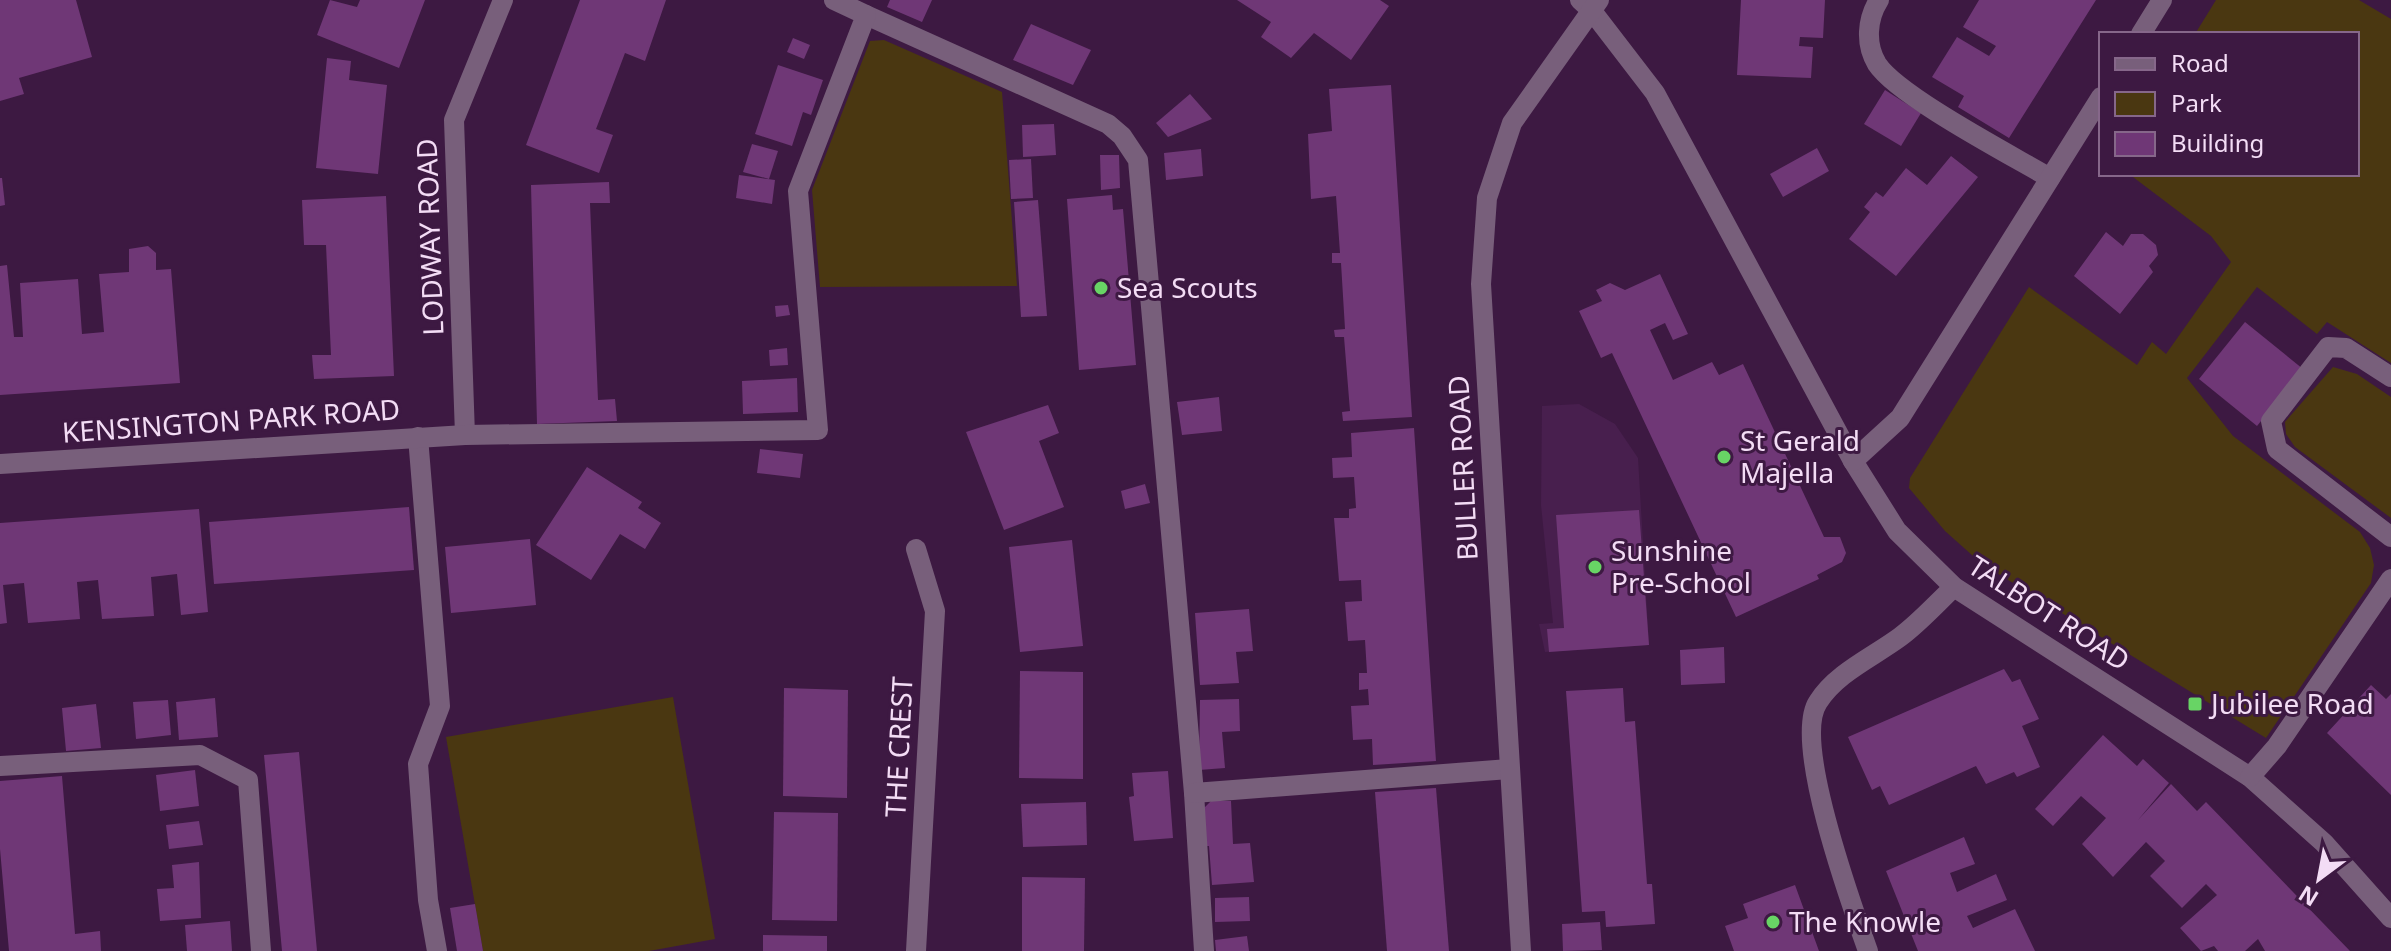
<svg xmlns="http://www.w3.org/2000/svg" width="2391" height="951" viewBox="0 0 2391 951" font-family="'Noto Sans',sans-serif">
<rect width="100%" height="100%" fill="#3d1942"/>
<path fill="#481f4e" d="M1579 404 1615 424 1638 458 1649 645 1545 652 1539 624 1553 623 1541 505 1542 406Z"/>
<g fill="#4a3711">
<path d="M2216 0H2359L2391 19V363L2327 322 2317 334 2257 287 2187 378 2233 436 2360 532 2370 548 2374 565 2371 583 2266 738 1982 564 1945 531 1909 488 1910 478 2029 287 2137 365 2152 342 2166 354 2231 262 2211 236 2129 174H2357V34H2195Z"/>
<path d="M884 40 1002 92 1017 286 820 287 812 190 870 41Z"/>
<path d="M2333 367 2357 374 2391 397V518L2295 447 2286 434 2285 422Z"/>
<path d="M673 697 715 939 649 951H483L446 737Z"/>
</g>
<g fill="#6f3776">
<path d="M0 0H76L92 57 19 78 24 94 0 101Z"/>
<path d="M330 0 357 7 360 0H425L399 68 317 35Z"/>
<path d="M580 0H666L645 61 625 53 611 90 596 129 613 135 599 173 526 145Z"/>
<path d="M890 0H932L922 22 887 7Z"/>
<path d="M1237 0H1380L1389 6 1351 60 1314 33 1291 58 1261 37 1271 22Z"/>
<path d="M1741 0H1825L1823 38 1800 37 1799 46 1813 47 1811 78 1737 75Z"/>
<path d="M1979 0H2096L2009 138 1958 107 1964 96 1932 77 1957 37 1989 56 1996 46 1963 27Z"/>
<path d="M1031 24 1091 50 1073 85 1013 60Z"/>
<path d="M793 38 810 45 804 59 787 52Z"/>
<path d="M327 58 351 61 349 80 387 85 378 174 316 168Z"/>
<path d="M778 65 823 80 811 115 803 112 792 146 755 134Z"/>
<path d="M1391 85 1412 417 1343 421 1342 412 1350 411 1344 337H1335L1334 330 1345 329 1341 263H1332V253H1340L1336 196 1311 199 1308 134 1332 131 1329 89Z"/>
<path d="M1885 90 1921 113 1901 146 1864 124Z"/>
<path d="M1190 94 1212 119 1168 137 1156 123Z"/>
<path d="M1054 124 1056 155 1023 157 1022 125Z"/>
<path d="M752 144 778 151 769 179 743 172Z"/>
<path d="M1817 148 1829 171 1783 197 1770 174Z"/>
<path d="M1201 149 1203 176 1166 180 1164 153Z"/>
<path d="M1100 155H1119L1120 188 1101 190Z"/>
<path d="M1951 156 1978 177 1896 276 1849 239 1870 212 1864 207 1876 192 1883 197 1906 168 1927 185Z"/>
<path d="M1031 159 1033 198 1011 199 1009 160Z"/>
<path d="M739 175 775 180 772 204 736 198Z"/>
<path d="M0 178H2L5 205 0 206Z"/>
<path d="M609 182 610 203H590L594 303 598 400 615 399 617 421 537 424 531 185Z"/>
<path d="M1112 195 1113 210 1123 209 1136 365 1079 370 1067 199Z"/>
<path d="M386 196 394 376 314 379 312 355H331L326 245H304L302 200Z"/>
<path d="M1038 200 1047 316 1021 317 1014 202Z"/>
<path d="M2106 232 2123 246 2131 234H2143L2156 245 2158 255 2149 266 2153 272 2120 314 2074 276Z"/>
<path d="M148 246 156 253V270L171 269 180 383 0 395V266L7 265 14 337H23L20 283 78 279 82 334 104 332 99 274 129 272V249Z"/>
<path d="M1660 274 1688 334 1673 340 1665 323 1650 330 1673 380 1712 362 1719 375 1743 364 1824 537H1840L1846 553 1842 562 1817 575 1819 579 1736 617 1612 353 1601 358 1579 311 1602 301 1596 290 1610 283 1625 290Z"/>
<path d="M788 305 790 315 776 317 775 306Z"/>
<path d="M2245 322 2303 369 2257 426 2199 379Z"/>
<path d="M787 348 788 365 770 366 769 350Z"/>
<path d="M797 378 798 412 743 414 742 381Z"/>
<path d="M1219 397 1222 431 1182 435 1177 402Z"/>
<path d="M1048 405 1059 433 1039 441 1064 507 1004 530 966 432Z"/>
<path d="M1414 428 1436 761 1373 765 1372 739 1353 740 1351 706 1369 705 1368 689 1359 690V673H1367L1365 640 1348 641 1345 602 1362 601 1361 580 1339 581 1334 518H1349V509L1356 508 1354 477 1333 478 1332 458 1352 457 1351 433Z"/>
<path d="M760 449 803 454 800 478 757 473Z"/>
<path d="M587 467 642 502 638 508 661 523 645 549 620 534 591 580 536 545Z"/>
<path d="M1145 484 1150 503 1125 509 1121 491Z"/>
<path d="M409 507 414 570 214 584 209 522Z"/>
<path d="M199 509 208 612 181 615 177 574 151 577 154 616 102 619 98 580 77 582 80 619 28 623 24 583 3 585 7 623 0 624V523Z"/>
<path d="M1639 510 1649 645 1549 652 1547 629 1564 628 1556 515Z"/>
<path d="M530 539 536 605 451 613 445 547Z"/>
<path d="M1072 540 1083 646 1020 652 1009 547Z"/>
<path d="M1249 609 1253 651 1236 652 1239 683 1200 685 1195 613Z"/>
<path d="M1724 647 1725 683 1681 685 1680 650Z"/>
<path d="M2004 669 2012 682 2020 679 2039 719 2022 726 2040 767 2017 777 2014 772 1986 784 1976 766 1889 805 1880 786 1872 790 1848 737Z"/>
<path d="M1020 671 1083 672V779L1019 778Z"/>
<path d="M2371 685 2386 699 2391 694V795L2327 733Z"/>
<path d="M784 688 848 690 847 798 783 796Z"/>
<path d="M1623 688 1625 722 1635 721 1647 884H1652L1655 924 1606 927 1605 911 1582 912 1566 691Z"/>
<path d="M215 698 218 737 179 740 176 702Z"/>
<path d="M1239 699 1240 731 1222 732 1225 768 1199 770 1200 700Z"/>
<path d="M168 700 171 735 136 739 133 702Z"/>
<path d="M96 704 101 748 66 751 62 708Z"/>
<path d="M2103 735 2137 766 2143 759 2169 783 2138 820 2171 784 2197 811 2206 802 2350 951H2265L2258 939 2245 951H2218L2214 946 2201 951 2180 928 2217 895 2206 884 2182 908 2150 876 2165 861 2146 842 2113 877 2082 844 2106 818 2081 796 2053 826 2035 809Z"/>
<path d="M299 752 317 951H282L264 755Z"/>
<path d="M195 770 199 806 160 811 156 775Z"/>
<path d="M1168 771 1173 838 1134 841 1129 797 1134 796 1132 773Z"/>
<path d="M62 776 75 934 100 931 101 951H9L0 849V781Z"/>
<path d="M1436 788 1449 951H1387L1375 792Z"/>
<path d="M1211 801H1231L1233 844 1250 843 1254 882 1212 885 1209 846H1203L1200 812Z"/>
<path d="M1086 802 1087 845 1023 847 1021 804Z"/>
<path d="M774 812 838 813 837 921 772 920Z"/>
<path d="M199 821 203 845 169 849 166 825Z"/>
<path d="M1964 837 1975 864 1950 873 1957 892 1996 874 2007 900 1967 916 1973 928 2015 909 2035 951H1918L1886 871Z"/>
<path d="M199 862 201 918 160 921 157 889 174 888 172 865Z"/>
<path d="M1022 877 1085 878 1084 951H1022Z"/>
<path d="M1795 885 1819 951H1734L1725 926 1748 918 1743 904Z"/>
<path d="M1249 897 1250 921 1215 922V898Z"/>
<path d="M475 904 483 951H457L450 908Z"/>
<path d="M230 921 232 951H187L185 925Z"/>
<path d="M1600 922 1602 950 1563 951 1562 924Z"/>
<path d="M763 935 827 936V951H763Z"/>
<path d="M1247 936 1249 951H1216L1215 940Z"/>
</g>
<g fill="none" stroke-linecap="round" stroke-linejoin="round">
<g stroke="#785f7b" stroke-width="20">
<path d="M1580 0 1592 11 1655 93 1853 461 1897 531 1954 587 2250 777 2324 843 2391 918"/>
<path d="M1879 0C1867 19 1865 44 1877 64 1898 96 2011 155 2050 178"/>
<path d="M866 15 1108 124 1122 136 1138 160 1194 793 1204 951"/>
<path d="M2141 34 2162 0"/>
<path d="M2391 377 2346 348 2328 347 2271 421 2277 449 2391 537"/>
<path d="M465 435 454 120 503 0"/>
<path d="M418 437 440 706 418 764 428 900 437 951"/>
<path d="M1853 461 1900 418 2101 97"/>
<path d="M0 464 465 435 818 430 798 191 866 15 834 0"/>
<path d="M0 766 200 755 248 780 261 951"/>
<path d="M2250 777 2277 746 2391 579"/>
<path d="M1194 793 1509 769"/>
<path d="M916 951 935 611 916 549"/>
<path d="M1521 951 1481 284 1487 198 1512 123 1599 0"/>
<path d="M1868 951C1852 906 1792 741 1818 702 1836 673 1873 657 1900 637 1919 623 1936 604 1954 587"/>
</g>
</g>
<g fill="#68d465" stroke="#3d1942" stroke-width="3">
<circle cx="1101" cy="288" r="8"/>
<circle cx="1724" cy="457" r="8"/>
<circle cx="1595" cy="567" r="8"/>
<rect x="2187" y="696" width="16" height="16" rx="4"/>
<circle cx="1773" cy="922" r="8"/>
</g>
<g text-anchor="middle" stroke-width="6" stroke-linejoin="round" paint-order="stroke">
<g font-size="28" fill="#f3dcf5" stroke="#3d1942">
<text transform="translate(430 237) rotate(-92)" y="10">LODWAY ROAD</text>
<text transform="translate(231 421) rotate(-4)" y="10">KENSINGTON PARK ROAD</text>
<text transform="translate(1463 468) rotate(-93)" y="10">BULLER ROAD</text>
<text transform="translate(2049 613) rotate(33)" y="10">TALBOT ROAD</text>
<text transform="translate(899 747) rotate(-87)" y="10">THE CREST</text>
</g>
<g font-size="28" fill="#f3dcf5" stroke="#3d1942" text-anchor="start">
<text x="1117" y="298">Sea Scouts</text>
<text x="1740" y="451">St Gerald<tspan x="1740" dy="32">Majella</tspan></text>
<text x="1611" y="561">Sunshine<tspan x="1611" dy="32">Pre-School</tspan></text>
<text x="2211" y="714">Jubilee Road</text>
<text x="1789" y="932">The Knowle</text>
</g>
</g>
<rect x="2099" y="32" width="260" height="144" fill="#3d1942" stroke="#86678a" stroke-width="2"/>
<rect x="2115" y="58" width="40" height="12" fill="#785f7b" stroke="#86678a" stroke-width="2"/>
<text x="2171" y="72" font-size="24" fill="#f3dcf5">Road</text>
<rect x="2115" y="92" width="40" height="24" fill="#4a3711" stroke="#86678a" stroke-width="2"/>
<text x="2171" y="112" font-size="24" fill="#f3dcf5">Park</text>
<rect x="2115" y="132" width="40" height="24" fill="#6f3776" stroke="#86678a" stroke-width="2"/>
<text x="2171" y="152" font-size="24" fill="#f3dcf5">Building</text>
<g transform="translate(2319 879) rotate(212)" stroke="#3d1942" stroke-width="6" paint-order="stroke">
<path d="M0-6L14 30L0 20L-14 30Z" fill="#f3dcf5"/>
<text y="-12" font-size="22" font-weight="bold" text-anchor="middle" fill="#f3dcf5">N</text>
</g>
</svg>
